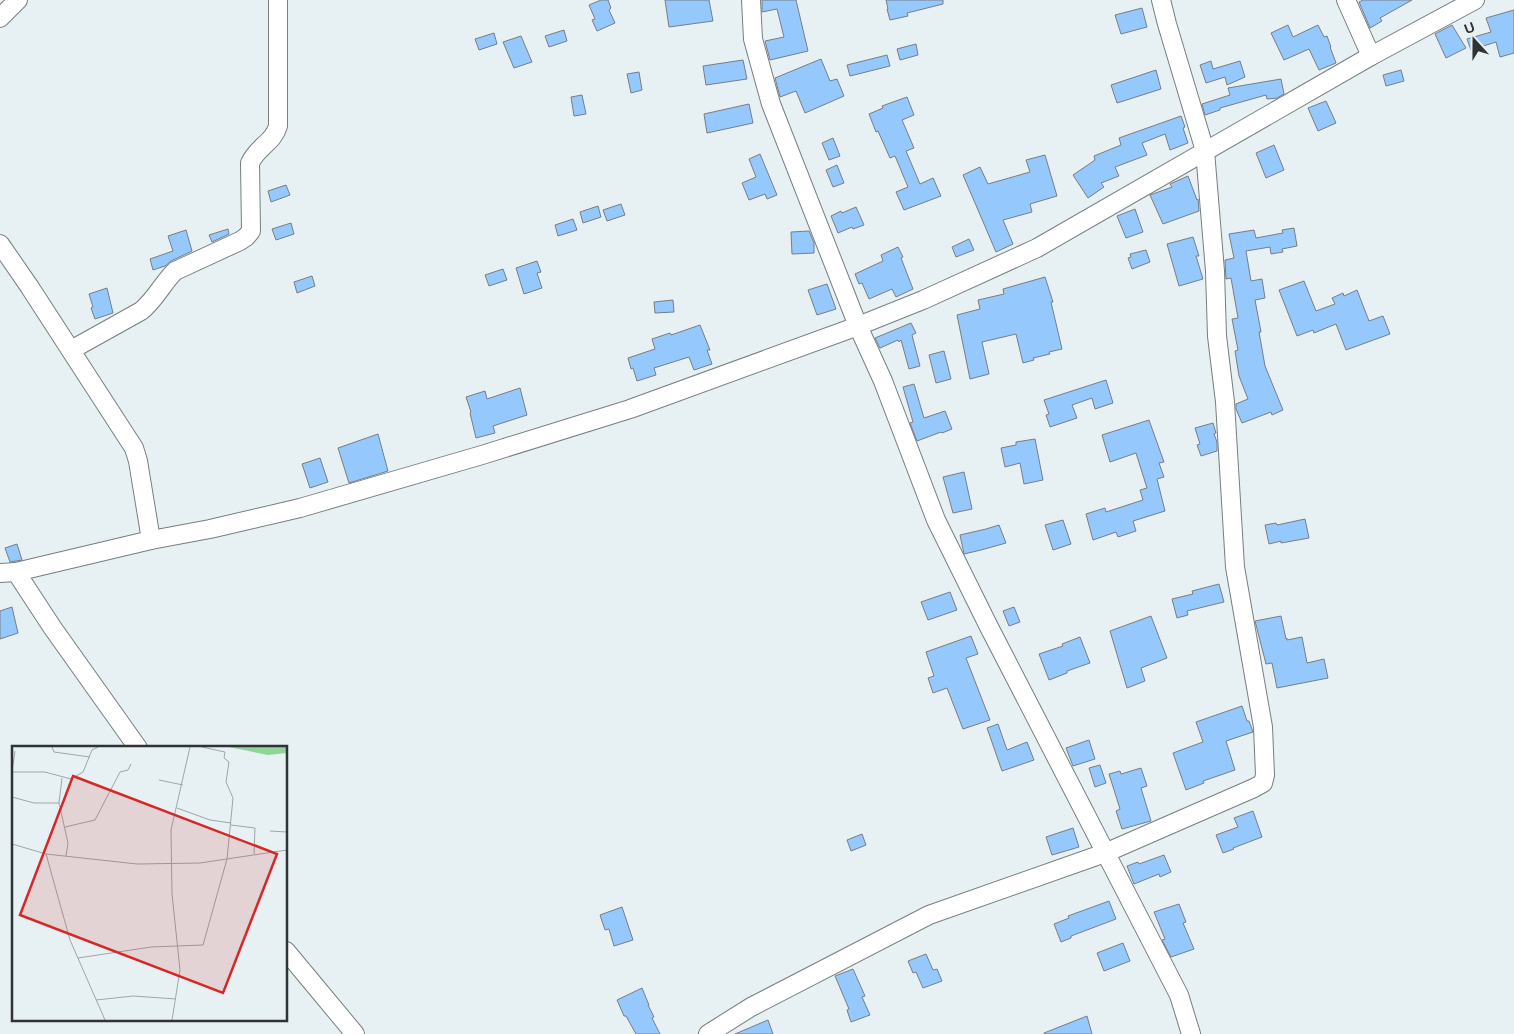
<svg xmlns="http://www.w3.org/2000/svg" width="1514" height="1034" viewBox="0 0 1514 1034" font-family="Helvetica,sans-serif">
<rect width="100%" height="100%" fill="#e7f1f3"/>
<g fill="#95c9fe" stroke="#787d83">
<path d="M601 0H608L611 8 609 10 615 23 597 31 592 20 595 19 589 5Z"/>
<path d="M665 0H709L713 21 669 27Z"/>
<path d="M762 0H796L808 51 770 60 765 41 784 37 777 9 762 12Z"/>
<path d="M886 0H943V4L907 13 908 16 890 20 887 9H888Z"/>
<path d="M1363 0H1412L1380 18 1382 21 1370 28 1359 2Z"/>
<path d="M1142 8 1147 27 1121 34 1115 15Z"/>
<path d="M1514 10V53L1500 57 1496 42 1471 50 1467 39 1491 32 1486 18Z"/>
<path d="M1288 25 1293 37 1318 25 1324 37 1327 36 1331 47H1330L1336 63 1319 70 1309 49 1284 60 1271 33Z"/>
<path d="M1452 25 1466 48 1446 58 1435 34Z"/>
<path d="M564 30 567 41 549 47 545 36Z"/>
<path d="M494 33 497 44 479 50 475 39Z"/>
<path d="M521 36 532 62 514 68 503 42Z"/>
<path d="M916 44 918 55 900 60 897 49Z"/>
<path d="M887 55 890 66 850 76 847 65Z"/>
<path d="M821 59 830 81 837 79 844 96 805 113 796 91 780 97 775 78Z"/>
<path d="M743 60 747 79 706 85 703 66Z"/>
<path d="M1211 61 1213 69 1240 61 1245 77 1227 85 1225 77 1206 83 1200 65Z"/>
<path d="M1156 70 1161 89 1117 103 1111 85Z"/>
<path d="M1401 70 1404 81 1386 86 1383 75Z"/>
<path d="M639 72 642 90 631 93 627 74Z"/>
<path d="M1281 79 1284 94 1277 98 1267 99 1266 95 1220 108V110L1205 115 1202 104 1230 95 1228 88Z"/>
<path d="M582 95 586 114 574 116 571 97Z"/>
<path d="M907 97 914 115 902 120 914 148 906 151 920 184 933 178 941 196 904 210 896 192 908 187 895 156 890 158 878 131 876 132 869 114 883 108 882 106Z"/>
<path d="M1326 101 1336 123 1318 131 1308 108Z"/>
<path d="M749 104 753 123 707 133 704 114Z"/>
<path d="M1181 116 1185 127 1183 128 1188 143 1170 150 1165 134 1142 143 1147 155 1115 167 1119 176 1101 183 1104 187 1088 198 1073 175 1095 160 1094 156 1121 145 1119 138Z"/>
<path d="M833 138 840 156 829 160 822 143Z"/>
<path d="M1274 145 1284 170 1266 178 1256 153Z"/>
<path d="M760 154 777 195 767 199 765 194 749 200 742 183 756 177 749 159Z"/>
<path d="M1045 155 1057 196 1030 204 1032 212 1003 220 1013 244 996 252 963 175 980 167 988 184 1030 172 1026 160Z"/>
<path d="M837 165 844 183 833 187 826 170Z"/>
<path d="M1188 176 1197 200 1198 199 1199 211 1163 224 1150 195 1172 187 1170 184Z"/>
<path d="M286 185 290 195 271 202 268 191Z"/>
<path d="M621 204 625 215 607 221 603 210Z"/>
<path d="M598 206 601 217 583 223 580 212Z"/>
<path d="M856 207 864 225 853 229 852 227 838 233 831 216 841 211 842 213Z"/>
<path d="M1135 209 1143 232 1126 238 1117 216Z"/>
<path d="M573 219 577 230 558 236 555 225Z"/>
<path d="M291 223 294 234 276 240 272 229Z"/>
<path d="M1294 228 1297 246 1282 249 1283 252 1271 254 1270 247 1246 251 1251 281 1262 279 1265 298 1255 300 1261 332H1259L1265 366 1283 410 1272 415 1271 412 1242 423 1236 409V404L1248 399 1239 376 1235 351 1238 350 1232 319 1238 318 1231 278 1226 279 1225 260 1234 258 1229 234 1254 230 1256 238 1283 233 1282 230Z"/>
<path d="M228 229 229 234 212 242 209 235Z"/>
<path d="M186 230 192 251 171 261 165 266 153 270 150 259 173 251 168 236Z"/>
<path d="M809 231 814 243V253L792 254 791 232Z"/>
<path d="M1193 237 1199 256H1196L1203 279 1179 286 1167 244Z"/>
<path d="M969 239 974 250 956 257 952 247Z"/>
<path d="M898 247 903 257 901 258 913 289 896 297 892 289 869 299 862 283 859 284 855 274 883 261 881 255Z"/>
<path d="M1146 250 1150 262 1132 269 1128 258 1131 257 1130 254Z"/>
<path d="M537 261 541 272 537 273 542 288 524 294 516 268Z"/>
<path d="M503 269 507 280 489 286 485 275Z"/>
<path d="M312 276 315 286 297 293 294 282Z"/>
<path d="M1045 277 1053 302H1051L1062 349 1049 352 1050 354 1033 358 1034 360 1023 363 1016 334 982 342 989 374 970 379 957 315 980 309 978 300 1004 294 1003 289Z"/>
<path d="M1304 281 1316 311 1335 304 1332 298 1343 293 1344 296 1357 290 1369 321 1383 316 1390 334 1346 350 1336 324 1314 333 1313 330 1297 336 1279 290Z"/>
<path d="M827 284 836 309 817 315 808 290Z"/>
<path d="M107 288 113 313 95 319 91 308 93 307 89 294Z"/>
<path d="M673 300 674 312 655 313 654 302Z"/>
<path d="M911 323 916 333 912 335 920 366 909 369 901 340 899 342 898 340 880 348 875 338Z"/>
<path d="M700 325 710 350H707L712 364 694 370 689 357 654 368 656 375 637 381 633 368 631 369 628 358 655 349 652 339 670 333 671 335Z"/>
<path d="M944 351 951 379 936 383 929 355Z"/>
<path d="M1106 380 1113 403 1095 409 1092 398 1072 405 1077 418 1050 427 1046 415 1049 414 1044 400Z"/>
<path d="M914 384 924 418 945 411 952 429 942 433 941 432 917 441 910 423 913 422 903 387Z"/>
<path d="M520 388 527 415 493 426 495 433 476 438 470 413 471 412 466 397 485 391 487 399Z"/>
<path d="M1149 420 1164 462 1159 463 1164 477 1157 479 1165 511 1133 521 1136 531 1118 537 1116 532 1093 540 1086 514 1105 508 1106 512 1143 500 1140 490 1147 488 1136 453 1110 462 1102 435Z"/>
<path d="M1213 423 1216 433 1214 434 1217 442V451L1201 456 1197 445 1200 444 1195 428Z"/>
<path d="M378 434 388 471 349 483 338 448Z"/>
<path d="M1035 439 1043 480 1024 484 1020 463 1005 467 1001 448 1016 445V442Z"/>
<path d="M320 458 328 482 310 488 302 464Z"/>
<path d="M964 472 972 509 953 513 943 477Z"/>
<path d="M1305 519 1309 538 1281 543V541L1269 544 1265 525 1276 523 1277 525Z"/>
<path d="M1063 520 1071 544 1053 550 1045 525Z"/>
<path d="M999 525 1006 543 981 550 964 554 960 535 986 529Z"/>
<path d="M17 544 22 560 10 562 5 548Z"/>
<path d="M1219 584 1224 602 1187 611 1188 615 1177 618 1172 599 1193 594 1192 591Z"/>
<path d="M950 592 957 610 928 620 921 602Z"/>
<path d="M12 607 18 633 0 639V611Z"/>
<path d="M1014 607 1020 622 1009 626 1003 611Z"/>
<path d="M1151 616 1167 658 1141 668 1145 681 1127 688 1110 631Z"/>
<path d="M1281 616 1286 639 1287 638V640L1302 637 1307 663 1324 659 1328 678 1277 688 1272 663 1266 664 1255 621Z"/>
<path d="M971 636 978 654 966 658 990 720 963 729 947 688 933 693 928 678 934 676 926 652Z"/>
<path d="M1080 637 1090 663 1067 671V673L1049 680 1039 654 1063 646 1062 644Z"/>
<path d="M1242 706 1247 721H1249L1253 732 1226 741 1235 770 1203 781 1204 783 1186 790 1173 753 1203 742 1196 722Z"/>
<path d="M998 724 1007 750 1027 742 1034 760 1002 771 987 728Z"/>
<path d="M1089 740 1095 759 1073 766 1066 748Z"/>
<path d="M1100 765 1106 783 1095 787 1089 768Z"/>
<path d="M1141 768 1147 786 1141 788 1151 821 1122 829 1116 811 1120 809 1109 774 1120 771 1121 774Z"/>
<path d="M1253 811 1262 837 1233 848 1234 849 1223 853 1216 835 1238 827 1234 818Z"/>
<path d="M1073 828 1079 847 1052 855 1046 837Z"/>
<path d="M862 834 866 845 851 851 847 840Z"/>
<path d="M1164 855 1171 872 1160 877 1159 874 1134 884 1127 866 1138 862 1139 864Z"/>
<path d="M1109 901 1116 919 1071 936V938L1061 942 1054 924 1069 918 1068 916Z"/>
<path d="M1179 904 1186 922 1183 923 1194 949 1171 957 1162 940 1165 939 1154 912Z"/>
<path d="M622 907 633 940 614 946 609 929 605 930 600 915Z"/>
<path d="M1123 943 1130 961 1104 971 1097 953Z"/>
<path d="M926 954 933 970 937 969 942 981 923 988 916 972 913 973 908 961Z"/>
<path d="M853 969 865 996 862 997 870 1015 851 1022 847 1010 849 1009 835 976Z"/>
<path d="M642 988 649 1005H648L654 1017 652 1018 660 1034H636L626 1016H624L617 1000Z"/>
<path d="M1087 1016 1092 1034H1044V1033Z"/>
<path d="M768 1020 773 1034H735Z"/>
</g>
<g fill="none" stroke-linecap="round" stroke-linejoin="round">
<g stroke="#767e80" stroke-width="20">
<g id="minor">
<path d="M751 0 753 39 771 104 858 326 883 381 936 520 989 627 1179 995 1191 1034"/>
<path d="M1346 0 1371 56"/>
<path d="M0 18 18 0"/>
<path d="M0 244 29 286 134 448 138 461 151 540"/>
<path d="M71 350 141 311C155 300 162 284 175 271L240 241 246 237 251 231 250 163C258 146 273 143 278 126V0"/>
<path d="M16 572 52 627 138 748"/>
<path d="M0 573 16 572 151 540 210 529 300 508 482 455 630 409 858 326 923 300 1037 248 1371 56 1475 0"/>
<path d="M286 951 355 1034"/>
<path d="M708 1034 751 1007 929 915 1105 853 1254 788 1263 783 1265 775 1263 727 1235 567 1225 402 1217 336 1215 271 1205 151 1167 24 1161 0"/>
</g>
</g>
<use href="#minor" stroke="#fff" stroke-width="18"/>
</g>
<g transform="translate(12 746)">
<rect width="275" height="275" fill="#e7f1f3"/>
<path d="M217 1H275V7L256 9Z" fill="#90d499"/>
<path fill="none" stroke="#9ea5a7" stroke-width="1" d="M40 1 42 6 78 11M0 25 3 5M0 26H33L59 33 71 26 80 4 86 1M50 32 47 57 56 97 54 110M147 34 171 39M0 51 22 57H47M165 62 198 74 219 77M219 79 243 82 242 108M53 81 83 74 108 26 116 24 119 18M258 85 275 86M0 98 34 108 125 118 188 117 275 104M34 108 58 194 93 274M66 212 139 201 191 199 215 113 221 52 214 36 217 16 212 12 213 6 190 1M84 254 121 250 164 253M160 274 168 224 160 148 159 84 178 1"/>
<path fill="#d62828" fill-opacity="0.15" stroke="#d62828" stroke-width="2.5" d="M61 30 265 108 211 247 8 169Z"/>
<rect width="275" height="275" fill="none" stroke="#303334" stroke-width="2.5"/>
</g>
<g transform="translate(1474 40) rotate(339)" stroke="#e7f1f3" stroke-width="4" paint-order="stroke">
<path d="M0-4L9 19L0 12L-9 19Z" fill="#303334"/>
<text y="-8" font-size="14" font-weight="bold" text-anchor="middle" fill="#303334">U</text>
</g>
</svg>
